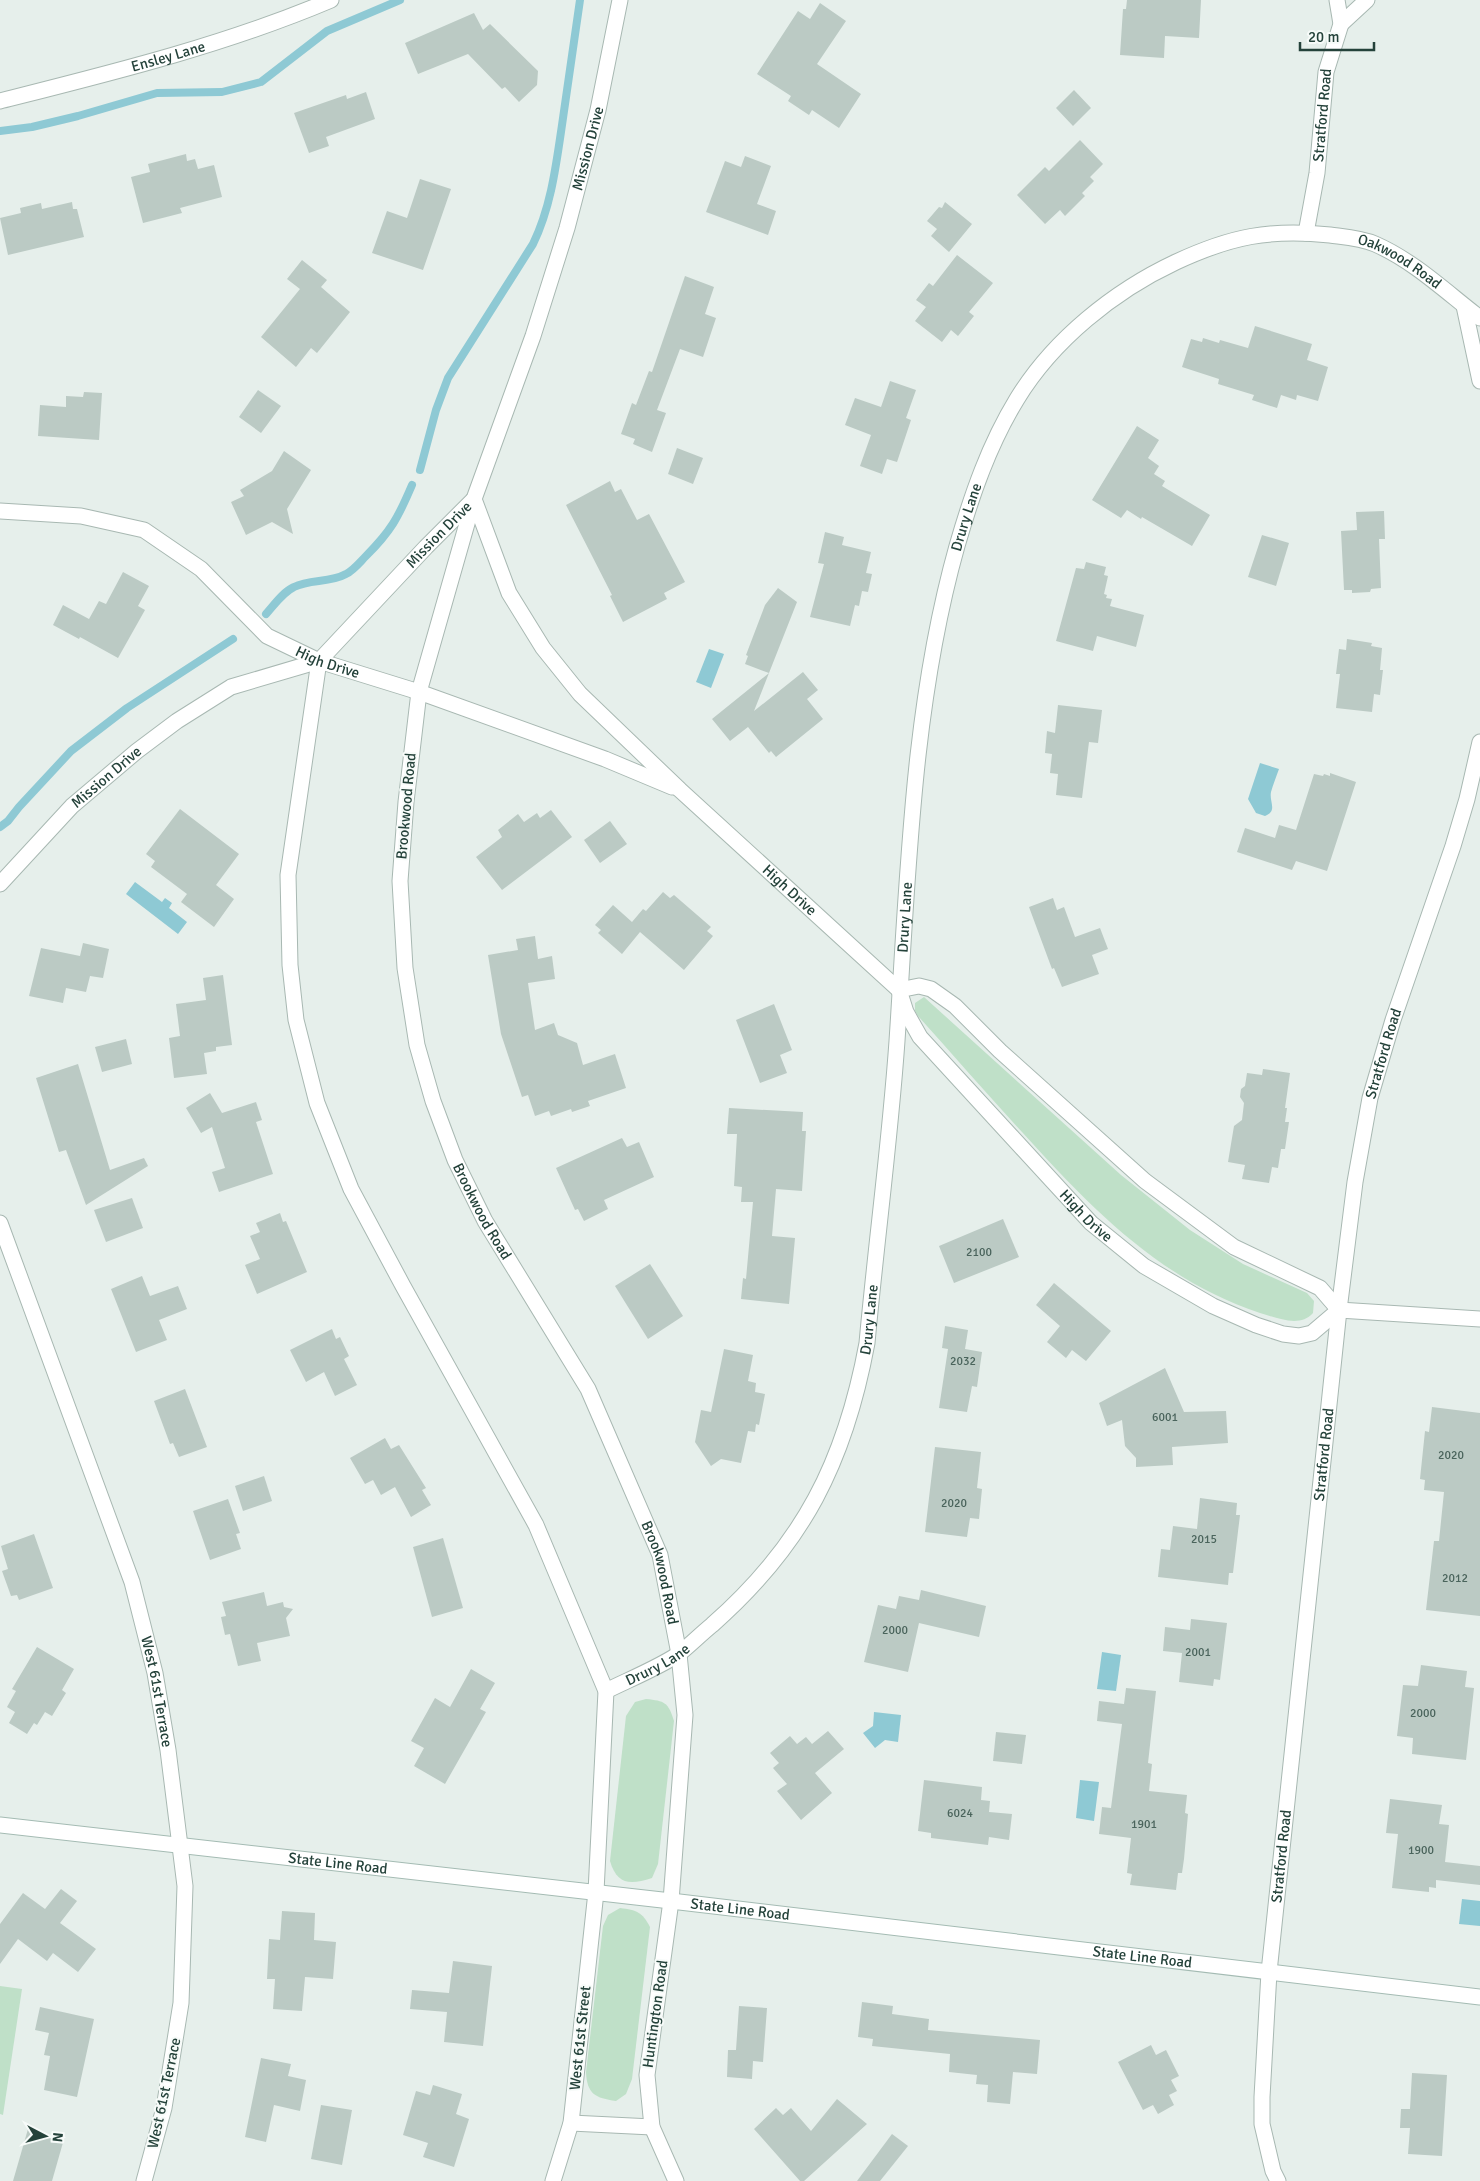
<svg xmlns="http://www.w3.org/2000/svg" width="1480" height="2181" viewBox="0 0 1480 2181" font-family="Signika,sans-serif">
<rect width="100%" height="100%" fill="#e6efeb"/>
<g fill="#bfe0c8">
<path d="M924 997 1121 1175 1190 1230 1243 1264 1307 1293 1314 1301 1313 1313C1300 1328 1277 1318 1260 1313 1160 1280 1091 1208 1022 1132 987 1094 953 1055 918 1016L915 1011V1003Z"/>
<path d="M646 1699C665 1701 668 1702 674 1721L658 1864 652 1878C630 1885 617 1885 610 1861L626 1716 635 1702Z"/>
<path d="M620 1908C637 1910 642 1912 650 1927L632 2079 626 2094 616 2101C595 2098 587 2094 586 2072L603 1926 608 1915Z"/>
<path d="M0 1986 22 1989 3 2115 0 2114Z"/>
</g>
<g fill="#8ec9d4">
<path d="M709 649 724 654 711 688 696 682Z"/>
<path d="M1260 763 1279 769C1276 777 1273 785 1271 792 1269 802 1278 811 1265 816L1256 813 1248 799Z"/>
<path d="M135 882 162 902 165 898 172 903 169 908 187 922 178 934 126 894Z"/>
<path d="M1102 1652 1121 1655 1116 1691 1097 1689Z"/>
<path d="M874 1712 901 1715 898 1742 885 1740 875 1748 863 1733 873 1726Z"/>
<path d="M1080 1780 1099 1782 1094 1821 1076 1818Z"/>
<path d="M1462 1899 1480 1901V1926L1459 1924Z"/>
</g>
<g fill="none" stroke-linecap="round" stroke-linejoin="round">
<g stroke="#8ec9d4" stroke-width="8">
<path d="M0 131 32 127 78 116 157 93 222 92 261 82 327 31 400 0"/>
<path d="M420 470 436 410 448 378 533 244C551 207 556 166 562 125 568 84 574 42 580 0"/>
<path d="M266 614C274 605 283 592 294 587 310 579 330 583 346 574 354 570 360 562 366 556 391 531 398 518 412 485"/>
<path d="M0 827 8 821 19 807 71 751 127 708 233 639"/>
</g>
</g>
<g fill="#bbcac4">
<path d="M1127 0H1201L1199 38 1165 36 1164 58 1120 55 1123 9H1126Z"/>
<path d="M820 3 846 21 817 64 861 94 839 128 812 110 809 115 788 101 791 96 757 74 798 11 810 19Z"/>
<path d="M474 13 483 30 490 24 538 71 537 85 519 102 505 87 502 89 468 54 418 74 405 43Z"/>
<path d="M1074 90 1091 108 1073 126 1056 108Z"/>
<path d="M366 92 375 119 326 137 329 146 309 153 294 113 346 95 347 99Z"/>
<path d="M1080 140 1103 164 1090 177 1094 181 1082 193 1085 196 1065 216 1060 210 1045 224 1017 195 1045 167 1049 171Z"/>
<path d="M186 154 187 161 195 159 198 169 214 165 222 197 180 208 182 213 143 223 131 177 150 172 148 164Z"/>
<path d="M745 156 771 166 757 204 776 211 768 235 706 212 725 161 741 167Z"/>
<path d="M420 179 451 189 423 270 372 253 387 211 407 218Z"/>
<path d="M72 202 73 209H77L84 237 8 255 0 218 21 213 20 208 41 203 42 209Z"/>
<path d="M945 202 972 224 949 252 931 236 937 229 927 221 939 207 942 208Z"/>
<path d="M957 255 993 283 969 312 974 316 958 336 951 330 942 342 915 321 926 307 916 300 929 283 933 286Z"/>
<path d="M302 260 327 280 321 287 350 312 317 353 311 348 296 367 261 337 300 289 287 279Z"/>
<path d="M685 276 714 287 705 314 716 318 703 357 680 349 657 410 666 413 652 452 633 444 635 439 621 434 632 403 636 405 649 371 652 372Z"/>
<path d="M1255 326 1312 344 1307 360 1328 367 1318 401 1297 395 1296 400 1281 395 1277 408 1252 400 1254 395 1218 384 1219 379 1182 367 1191 339 1202 342 1203 338 1219 343 1220 340 1248 348Z"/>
<path d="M890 381 916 390 906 418 911 420 897 462 887 459 882 474 860 466 871 435 845 425 855 398 881 407Z"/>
<path d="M258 390 281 406 261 433 239 417Z"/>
<path d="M84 392 102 393 99 440 38 436 40 405 66 407V396L83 397Z"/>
<path d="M1137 426 1159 440 1148 458 1159 466 1154 474 1165 481 1162 486 1210 515 1192 546 1142 517 1141 519 1127 510 1121 518 1092 500Z"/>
<path d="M677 448 703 458 693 484 668 474Z"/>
<path d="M284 451 311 470 287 509 293 534 272 522 246 535 231 502 244 496 240 490 272 471Z"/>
<path d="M610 481 615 492 621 489 637 520 649 514 685 582 664 593 667 599 623 622 610 596 612 595 566 505Z"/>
<path d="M1384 511 1385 539H1379L1381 588 1371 589 1370 592 1352 593V590H1344L1341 531 1357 530 1356 512Z"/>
<path d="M825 532 844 537 842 545 871 552 866 573 872 574 868 592 862 591 859 606 855 605 850 626 810 617 824 564 818 563Z"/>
<path d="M1262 535 1289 543 1276 586 1248 577Z"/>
<path d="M1086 562 1106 567 1104 575 1108 576 1104 594 1107 595 1106 598 1112 599 1110 606 1144 615 1136 647 1097 636 1093 651 1056 641 1076 568 1084 569Z"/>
<path d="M123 572 149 586 138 606 145 610 118 658 80 637 79 639 53 625 63 605 89 619 99 601 106 604Z"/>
<path d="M778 588 797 602 754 711 803 672 818 690 807 699 823 719 776 757 771 751 769 753 748 727 730 741 712 719 769 673 745 664 748 656 746 655 765 605Z"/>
<path d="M1347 639 1372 643 1371 646 1382 648 1380 670H1383L1380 695 1374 694 1372 712 1336 708 1340 674H1336L1339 649 1346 650Z"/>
<path d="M1058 705 1102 710 1098 743 1089 742 1082 798 1056 795 1058 774 1050 773 1052 754 1045 753 1047 731 1055 733Z"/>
<path d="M1330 773 1356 782 1327 871 1296 861 1292 870 1237 852 1245 828 1275 838 1279 825 1296 830 1314 774 1323 776 1324 774 1330 776Z"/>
<path d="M180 809 239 854 216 885 234 899 214 927 181 902 187 894 151 867 155 861 146 854Z"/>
<path d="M551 810 572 837 502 890 476 857 502 837 498 830 518 814 524 822 537 813 540 818Z"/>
<path d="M610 821 627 844 600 863 584 840Z"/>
<path d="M663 892 670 898 674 895 711 927 707 931 713 936 684 970 640 932 622 954 598 933 601 930 595 925 613 905 632 922 643 909 646 911Z"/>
<path d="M1053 898 1057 910 1064 907 1075 937 1100 928 1108 949 1092 955 1099 974 1062 987 1054 968 1052 969 1029 907Z"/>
<path d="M535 936 538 959 552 956 555 979 528 983 535 1030 554 1023 558 1035 577 1043 583 1065 615 1054 626 1088 588 1101 590 1106 572 1112 571 1109 551 1116 549 1111 535 1116 528 1095 522 1097 501 1034 488 955 518 950 516 939Z"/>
<path d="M83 943 109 949 103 978 90 976 86 992 66 988 63 1003 29 996 41 948 80 956Z"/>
<path d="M223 975 232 1045 216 1047V1051L204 1053 207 1074 174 1078 169 1038 180 1036 176 1004 206 1000 203 978Z"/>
<path d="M774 1004 792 1050 780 1055 787 1073 760 1083 736 1020Z"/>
<path d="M126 1039 132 1064 102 1072 95 1047Z"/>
<path d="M78 1064 110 1170 144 1158 148 1166 86 1205 66 1150 59 1152 36 1078Z"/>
<path d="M1263 1069 1290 1073 1285 1108H1287L1285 1122H1289L1285 1149H1281L1278 1168 1272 1167 1269 1183 1242 1179 1245 1165 1228 1162 1234 1126 1242 1120 1244 1103 1240 1097 1241 1089 1245 1086 1247 1073 1262 1075Z"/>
<path d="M210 1093 222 1113 256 1102 262 1120 256 1122 273 1174 219 1192 212 1172 225 1168 212 1127 201 1133 186 1108Z"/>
<path d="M729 1108 803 1112 802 1131H806L802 1191 776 1189 772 1236 795 1238 789 1304 741 1299 743 1278 746 1279 753 1202H741L742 1187 734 1186 737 1134H727Z"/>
<path d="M622 1138 627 1147 639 1142 654 1177 604 1200 608 1209 584 1221 578 1209 575 1210 556 1168Z"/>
<path d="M132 1198 143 1228 106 1242 94 1210Z"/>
<path d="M280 1213 283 1222 286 1221 307 1272 257 1294 245 1265 260 1259 250 1236 260 1232 256 1223Z"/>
<path d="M1003 1219 1019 1257 954 1283 939 1246Z"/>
<path d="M650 1264 683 1316 648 1339 615 1286Z"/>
<path d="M142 1276 150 1296 178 1286 187 1309 159 1320 167 1340 136 1352 111 1289Z"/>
<path d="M1054 1283 1111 1331 1086 1361 1072 1350 1066 1358 1047 1342 1060 1326 1036 1305Z"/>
<path d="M945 1326 968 1330 965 1349 982 1352 977 1387 972 1386 967 1412 939 1408 948 1349 942 1348Z"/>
<path d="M332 1329 336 1339 340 1337 349 1356 344 1359 357 1385 335 1396 324 1372 306 1382 290 1350Z"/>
<path d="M724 1349 753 1355 748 1381 756 1383 755 1392 765 1394 759 1425 756 1424 755 1432 748 1431 741 1463 721 1459 711 1466 695 1442 701 1410 711 1412Z"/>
<path d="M1165 1368 1184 1412 1226 1411 1228 1443 1172 1447 1173 1465 1136 1467V1458L1125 1446 1122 1420 1107 1426 1099 1403Z"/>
<path d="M185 1389 207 1447 179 1457 173 1443 170 1444 154 1401Z"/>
<path d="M1432 1407 1480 1413V1616L1426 1610 1434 1541H1439L1444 1492 1424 1490 1425 1480 1420 1479 1425 1431 1429 1432Z"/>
<path d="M385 1438 391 1449 399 1445 426 1488 422 1490 431 1505 411 1517 395 1487 381 1495 373 1480 365 1484 350 1458Z"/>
<path d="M935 1447 981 1452 977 1488 982 1489 979 1519 970 1518 967 1537 925 1532Z"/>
<path d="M264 1476 272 1501 243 1511 235 1486Z"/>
<path d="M1200 1498 1237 1503 1236 1515H1240L1233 1573H1229L1228 1585 1158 1577 1161 1549 1170 1550 1173 1526 1197 1529Z"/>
<path d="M228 1499 240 1533 236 1534 241 1549 210 1560 193 1511Z"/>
<path d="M34 1534 53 1588 19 1600 17 1595 11 1596 2 1571 8 1569 1 1546Z"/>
<path d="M443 1538 463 1608 432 1617 413 1547Z"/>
<path d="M921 1590 986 1606 979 1637 919 1623 908 1672 864 1662 878 1605 896 1609 899 1596 919 1600Z"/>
<path d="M264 1592 267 1606 283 1602 284 1607 293 1609 286 1618 290 1636 257 1643 261 1661 238 1666 230 1634 225 1635 221 1617 226 1616 222 1602Z"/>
<path d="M1191 1619 1227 1623 1220 1680 1214 1679 1213 1686 1179 1682 1182 1653 1163 1651 1165 1627 1190 1630Z"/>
<path d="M37 1647 74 1669 62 1690 66 1693 52 1716 45 1712 37 1725 34 1723 27 1734 9 1723 15 1712 7 1707 16 1691 12 1689Z"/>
<path d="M1421 1665 1467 1671 1465 1687 1474 1688 1466 1760 1412 1754 1413 1738 1397 1736 1403 1685 1418 1686Z"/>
<path d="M471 1669 495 1683 480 1709 486 1712 445 1784 414 1766 424 1748 411 1741 435 1698 450 1707Z"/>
<path d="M1126 1688 1156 1691 1148 1763 1152 1764 1149 1791 1187 1795 1185 1813 1188 1814 1184 1859 1182 1873H1178L1176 1890 1130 1885 1132 1874 1127 1873 1131 1838 1099 1834 1102 1807 1111 1808 1122 1724 1097 1721 1099 1701 1124 1704Z"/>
<path d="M828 1731 844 1749 815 1773 832 1793 801 1820 777 1791 787 1784 773 1768 779 1763 770 1753 790 1736 797 1744 806 1737 812 1744Z"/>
<path d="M996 1732 1026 1735 1022 1764 993 1761Z"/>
<path d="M924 1780 982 1787 981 1800 990 1801 989 1812 1012 1814 1009 1840 989 1837 988 1845 931 1838V1833L918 1831Z"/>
<path d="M1390 1799 1442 1805 1439 1824 1449 1825 1445 1862 1480 1866V1885L1436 1880V1888L1429 1887V1892L1392 1888 1398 1834 1386 1833Z"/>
<path d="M61 1889 77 1901 60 1923 96 1949 78 1972 53 1953 47 1961 18 1939 0 1964V1924L23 1893 45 1909Z"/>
<path d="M282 1911 315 1913 314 1940 336 1942 333 1979 305 1977 302 2011 273 2009 275 1979H267L269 1939 280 1940Z"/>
<path d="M453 1961 492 1966 483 2046 444 2042 447 2012 410 2009 412 1990 449 1993Z"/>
<path d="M862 2002 893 2006 892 2014 929 2019 928 2030 1040 2040 1037 2074 1013 2072 1010 2104 987 2102 988 2085 976 2084 977 2075 949 2072 950 2054 872 2046 873 2039 858 2037Z"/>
<path d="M739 2006 767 2008 763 2062 753 2061 752 2079 727 2077 728 2050H736Z"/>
<path d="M40 2007 94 2019 77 2097 44 2090 50 2056 44 2055 49 2033 35 2030Z"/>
<path d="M1151 2045 1156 2055 1166 2050 1179 2076 1171 2080 1177 2091 1169 2095 1174 2105 1158 2114 1153 2105 1143 2110 1118 2062Z"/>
<path d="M261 2058 291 2064 288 2076 306 2080 300 2111 274 2105 266 2142 245 2137Z"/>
<path d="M1412 2073 1447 2075 1442 2156 1408 2154 1410 2128H1400L1401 2109H1410Z"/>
<path d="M433 2085 462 2094 456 2114 469 2119 454 2167 423 2157 428 2143 403 2135 416 2091 430 2095Z"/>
<path d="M837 2099 867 2124 804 2181H800L754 2129 776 2108 783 2115 791 2108 811 2131Z"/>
<path d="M321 2105 352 2110 342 2165 311 2159Z"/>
<path d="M28 2129 64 2139 52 2181H13Z"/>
<path d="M892 2134 908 2146 880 2181H857Z"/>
</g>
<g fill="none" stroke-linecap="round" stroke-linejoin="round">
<g stroke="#a8b8b2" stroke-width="17">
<g id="minor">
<path d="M1341 24 1367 0"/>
<path id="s1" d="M0 101C111 73 225 45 331 0"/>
<path id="s2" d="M1306 233 1317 173 1326 72 1341 24 1337 0"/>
<path d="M1464 306 1480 381"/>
<path id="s3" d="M474 499 419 692 406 802 400 881 405 968 417 1045 433 1101 455 1160 485 1221 588 1389 660 1555 679 1654 685 1715 671 1901 647 2075 652 2127 676 2181"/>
<path id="s4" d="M474 499 509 593 543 648 580 694 680 790 899 990 906 1012 920 1037 1091 1223 1144 1266 1213 1306 1256 1325 1283 1334 1299 1336 1312 1333 1339 1310 1480 1319"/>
<path id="s5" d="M0 511 81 516 144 530 201 569 267 636 319 661 419 692 605 759 672 787"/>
<path d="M319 661 288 875 290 965 296 1020 317 1103 351 1189 403 1286 536 1525 606 1691 596 1892 571 2123 553 2181"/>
<path id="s6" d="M0 884 72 806 137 751 177 721 231 687 319 661 426 547 474 499 533 336 567 228 598 110 620 0"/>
<path d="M899 990 919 986 931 989 955 1006 1000 1051 1145 1181 1234 1247 1320 1288 1339 1310"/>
<path id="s7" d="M0 1223 132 1582 155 1673 168 1750 185 1886 181 2003 164 2108 144 2181"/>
<path id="s8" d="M606 1691C628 1680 662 1666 680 1653 691 1644 701 1634 712 1625 803 1545 845 1462 867 1343 876 1243 890 1142 897 1041 908 876 912 706 957 546 972 494 989 445 1017 399 1053 340 1114 291 1176 262 1232 236 1269 229 1330 235 1345 237 1361 238 1375 244 1414 261 1446 292 1480 318"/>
<path d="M571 2123 652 2127"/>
<path id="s9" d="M1278 2181 1273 2171 1262 2124V2097L1269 1972 1339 1310 1355 1182 1370 1098 1393 1020 1453 846 1467 799 1480 742"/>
</g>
</g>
<g stroke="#a4bbb3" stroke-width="17">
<g id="secondary">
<path id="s10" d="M0 1825 671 1901 1480 1997"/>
</g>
</g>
<use href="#minor" stroke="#fff" stroke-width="15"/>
<use href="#secondary" stroke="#fff" stroke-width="15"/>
</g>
<g text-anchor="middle" stroke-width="4" stroke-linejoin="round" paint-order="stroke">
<g font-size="12" fill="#4a645c">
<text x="979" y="1256">2100</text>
<text x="963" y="1365">2032</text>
<text x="1165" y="1421">6001</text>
<text x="1451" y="1459">2020</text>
<text x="954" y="1507">2020</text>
<text x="1204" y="1543">2015</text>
<text x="1455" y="1582">2012</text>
<text x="895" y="1634">2000</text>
<text x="1198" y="1656">2001</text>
<text x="1423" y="1717">2000</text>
<text x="960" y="1817">6024</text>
<text x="1144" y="1828">1901</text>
<text x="1421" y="1854">1900</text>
</g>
<g font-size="15" fill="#24423a" stroke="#f7fbf9">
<text dy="5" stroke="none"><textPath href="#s1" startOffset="174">Ensley Lane</textPath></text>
<text dy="5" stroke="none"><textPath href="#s2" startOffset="119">Stratford Road</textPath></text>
<text dy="5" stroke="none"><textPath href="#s6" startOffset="990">Mission Drive</textPath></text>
<text dy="5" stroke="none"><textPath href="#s8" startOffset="1864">Oakwood Road</textPath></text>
<text dy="5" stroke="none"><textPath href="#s8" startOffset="1288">Drury Lane</textPath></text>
<text dy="5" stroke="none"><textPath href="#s6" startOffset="571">Mission Drive</textPath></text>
<text dy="5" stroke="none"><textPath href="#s5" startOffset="375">High Drive</textPath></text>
<text dy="5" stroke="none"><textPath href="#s6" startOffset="151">Mission Drive</textPath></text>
<text transform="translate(406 806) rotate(-85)" y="5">Brookwood Road</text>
<text dy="5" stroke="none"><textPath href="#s4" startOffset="511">High Drive</textPath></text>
<text dy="5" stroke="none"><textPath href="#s8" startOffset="882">Drury Lane</textPath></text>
<text dy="5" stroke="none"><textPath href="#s9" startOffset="1138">Stratford Road</textPath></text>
<text dy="5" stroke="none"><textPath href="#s3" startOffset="735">Brookwood Road</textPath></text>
<text dy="5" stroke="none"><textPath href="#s4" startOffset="955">High Drive</textPath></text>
<text dy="5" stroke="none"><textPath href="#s8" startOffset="478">Drury Lane</textPath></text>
<text dy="5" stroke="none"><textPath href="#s9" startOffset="732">Stratford Road</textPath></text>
<text dy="5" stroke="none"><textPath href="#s3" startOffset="1140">Brookwood Road</textPath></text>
<text dy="5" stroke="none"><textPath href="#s8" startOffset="58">Drury Lane</textPath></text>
<text dy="5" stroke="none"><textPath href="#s7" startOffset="495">West 61st Terrace</textPath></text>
<text dy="5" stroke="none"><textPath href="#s9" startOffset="328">Stratford Road</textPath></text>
<text dy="5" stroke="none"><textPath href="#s10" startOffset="340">State Line Road</textPath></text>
<text dy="5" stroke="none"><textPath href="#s10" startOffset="745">State Line Road</textPath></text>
<text dy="5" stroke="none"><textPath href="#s10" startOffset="1150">State Line Road</textPath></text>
<text transform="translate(655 2014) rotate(-82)" y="5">Huntington Road</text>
<text transform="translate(580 2038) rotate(-84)" y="5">West 61st Street</text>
<text transform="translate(164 2093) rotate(-78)" y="5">West 61st Terrace</text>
</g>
</g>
<g transform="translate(45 2136) rotate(96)" stroke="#f7fbf9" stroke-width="4" paint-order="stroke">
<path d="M0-4L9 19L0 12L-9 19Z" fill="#24423a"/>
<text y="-8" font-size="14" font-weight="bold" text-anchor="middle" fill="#24423a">N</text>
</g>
<path d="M1300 42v8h74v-8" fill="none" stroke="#24423a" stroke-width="2.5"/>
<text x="1308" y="42" font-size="15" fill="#24423a" stroke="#f7fbf9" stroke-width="4" paint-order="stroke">20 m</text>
</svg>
